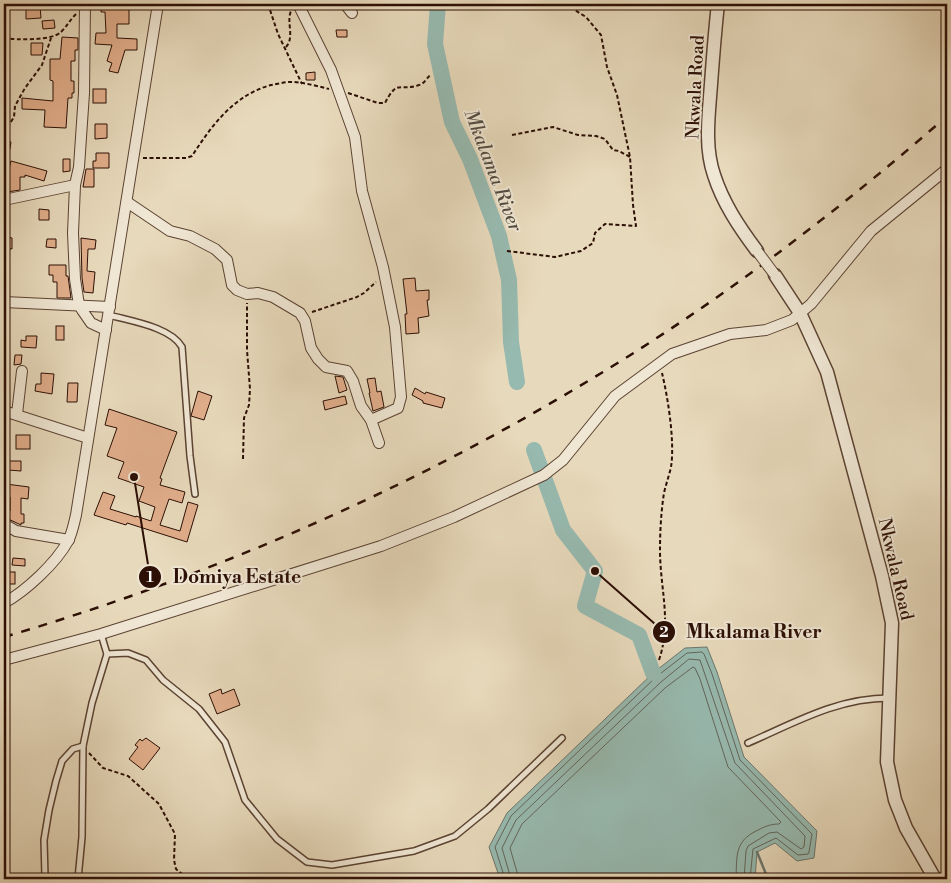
<svg xmlns="http://www.w3.org/2000/svg" width="951" height="883" viewBox="0 0 951 883" font-family="'Libre Bodoni',serif">
<rect width="100%" height="100%" fill="#e7d9bb"/>
<filter id="stains"><feTurbulence type="fractalNoise" baseFrequency=".004" numOctaves="4"/><feColorMatrix values="0 0 0 0 .2 0 0 0 0 .09 0 0 0 0 .02 0 0 0 .5 -.17"/></filter>
<radialGradient id="worn" r=".72"><stop offset=".6" stop-color="#630" stop-opacity="0"/><stop offset="1" stop-color="#630" stop-opacity=".3"/></radialGradient>
<path fill="#97bab0" stroke="#6c766c" d="M707 647 717 672 744 757 817 831 814 858 797 861 775 843 757 852 755 879H500L489 847 507 813 653 673 685 648Z"/>
<g fill="none" stroke-linecap="round" stroke-linejoin="round">
<g stroke="#62645a" stroke-width="1">
<path d="M505 879 495 847 511 816 656 677 687 653 702 652 704 654 712 674 740 760 812 834 809 852 808 854 798 855 776 838 753 849 750 879"/>
<path d="M511 879 502 848 516 820 661 682 689 659 700 660 735 763 805 836 804 847 801 849 777 832 769 833 748 846 746 851 744 879"/>
<path d="M519 879 510 848 522 824 665 688 693 667 695 668 700 679 728 767 781 822 779 824C770 824 764 827 756 831 734 842 737 857 736 879"/>
</g>
<path stroke="#6c766c" stroke-width="2.5" d="M757 852 768 879"/>
<g stroke="#97bab0" stroke-width="16">
<path d="M438 4 435 44 452 122 470 159 499 236 509 280 511 342 517 382"/>
<path d="M534 450 563 530 595 571 585 606 639 635 653 673"/>
</g>
</g>
<g fill="#e1ae8b" stroke="#2c0f05">
<path d="M26 6H40L41 18 26 19Z"/>
<path d="M101 6H129V24H117V38L137 39V50H125L118 73 109 71 112 63 107 61 112 45 95 44 96 33H106L105 12H101Z"/>
<path d="M54 20 55 28 43 29 42 21Z"/>
<path d="M336 30H347V37H337Z"/>
<path d="M62 37 78 38V50H75V61H71V81H74V93H72V98H68L66 128 44 127 45 110 22 109V98L53 101V81L50 80V59H60Z"/>
<path d="M31 43H43L42 55H31Z"/>
<path d="M315 72V80H306V73Z"/>
<rect x="93" y="89" width="13" height="14"/>
<path d="M95 124H107V138L95 139Z"/>
<path d="M4 140 11 142 10 149 4 147Z"/>
<path d="M96 153H109V168H93V161H96Z"/>
<path d="M63 159H70V171L63 172Z"/>
<path d="M11 161 47 171 44 181 25 175V177H20V190L7 192V176Z"/>
<path d="M86 169H94V187H83Z"/>
<path d="M39 209 49 210V220H39Z"/>
<path d="M4 236 12 238V249L4 248Z"/>
<path d="M81 238 96 240 95 249H88L87 271 95 272 93 293 84 292 82 278Z"/>
<path d="M47 239H56V248L46 247Z"/>
<path d="M49 265H66V276H68L71 298H57V282H53V275H49Z"/>
<path d="M415 278 416 291 429 290V300H427L429 316 418 318 419 333 406 334 405 314H407L403 279Z"/>
<rect x="56" y="326" width="8" height="14"/>
<path d="M26 336H37L36 348 21 347V340L26 341Z"/>
<path d="M15 355H22L21 364 14 365Z"/>
<path d="M41 373 54 374 52 394 35 391 36 384H41Z"/>
<path d="M335 376 343 377 347 390 339 393Z"/>
<path d="M375 378 377 392 381 391 384 407 373 411 369 393H370L367 379Z"/>
<path d="M68 383H78L77 402H67Z"/>
<path d="M415 388 425 394 426 392 445 398 442 408 423 403V401L412 395Z"/>
<path d="M198 391 212 396 204 420 191 416Z"/>
<path d="M345 396 347 404 325 410 323 401Z"/>
<path d="M109 409 177 432 160 478 162 479 160 485 185 492 182 503 169 499 160 525 180 531 188 502 198 505 187 542 127 523 126 525 94 515 103 492 115 496 110 509 136 517V516L151 521 155 507 139 501 144 487 118 478 124 462 107 456 117 428 105 425Z"/>
<rect x="16" y="435" width="14" height="14"/>
<path d="M9 461H21V471L8 470Z"/>
<path d="M6 484 29 487 28 499 21 498V514H24V523H21V525L4 517V511H10V497L5 496Z"/>
<path d="M13 558 25 559V566L12 565Z"/>
<rect x="4" y="572" width="11" height="12"/>
<path d="M221 689 222 694 234 689 240 705 217 714 209 694Z"/>
<path d="M146 738 160 748 143 770 129 759 138 747 135 745 140 739 142 741Z"/>
</g>
<g fill="none" stroke-linecap="round" stroke-linejoin="round">
<g stroke="#5b4232" stroke-width="8">
<g id="service">
<path d="M109 315C130 321 171 327 182 347L190 456 195 494"/>
<path d="M107 654 128 653 146 660 163 680 199 709 225 742 245 800 277 839 307 862 332 865 414 851 455 836 488 809 562 738"/>
<path d="M748 743C794 723 837 698 889 698"/>
<path d="M42 879 45 877 44 840 49 810 56 781 62 761 73 749 83 746"/>
<path d="M78 879 82 837 83 746 92 703 107 654 101 634"/>
</g>
</g>
<g stroke="#5b4232" stroke-width="12">
<g id="minor">
<path d="M85 4 84 93 79 167 75 185 73 233 75 279 79 305 82 310 91 323 106 330"/>
<path d="M298 4 331 70 355 137 362 191 383 267 395 327 401 397 398 408 371 420"/>
<path d="M345 4 352 13"/>
<path d="M4 200 75 185"/>
<path d="M127 202 170 231 190 236 215 249 227 260 232 285 237 290 247 294 258 293 273 297 300 313 305 321 311 348 318 359 326 367 347 371 353 381 361 406 371 420 379 443"/>
<path d="M4 302 110 307"/>
<path d="M4 411 88 438"/>
<path d="M17 414 22 371"/>
<path d="M4 524 16 531 69 540"/>
<path d="M4 603C26 591 56 563 68 541 72 534 74 523 76 515L158 4"/>
<path d="M4 660 101 634 381 546 454 517 544 475 563 460 615 396 672 354 730 334 766 330 792 320 811 304 871 231 947 169"/>
</g>
</g>
<g stroke="#5b4232" stroke-width="15">
<g id="tertiary">
<path d="M718 4C715 30 713 57 711 84 709 113 704 146 714 175 723 203 739 227 757 251"/>
<path d="M775 275 800 313 827 372 882 576 892 623 887 762 895 800 906 828 935 879"/>
</g>
</g>
<g stroke="#2c0f05" stroke-width="2" stroke-dasharray="4 2.5" stroke-linecap="butt">
<path d="M268 4 278 34 302 84"/>
<path d="M4 38C16 40 52 41 61 32 67 26 70 20 76 14"/>
<path d="M286 47C295 37 286 22 291 11"/>
<path d="M348 93 378 103H385C398 78 399 92 419 85 424 84 427 78 431 74"/>
<path d="M4 133 14 117 15 106 25 88 42 65 51 38"/>
<path d="M512 135 553 127 578 135 596 136 605 139 613 150 619 151 630 157"/>
<path d="M143 158H186L192 156C212 125 234 95 271 85 277 84 284 82 291 82 303 82 317 86 329 89"/>
<path d="M507 251 555 257 581 251 593 243 595 233 605 224 636 226 633 205 630 157 617 95 607 67 601 35 586 17 565 4"/>
<path d="M312 312 357 297 364 293 376 282"/>
<path d="M243 459 244 418 249 405 250 389 247 350V303"/>
<path d="M659 660C672 621 660 589 660 550 660 532 661 512 664 493 666 484 669 476 671 467 675 442 668 398 662 373"/>
<path d="M89 753 103 768 128 776 159 804 175 834 174 860 176 869 188 879"/>
</g>
<use href="#service" stroke="#efe6d3" stroke-width="5"/>
<use href="#minor" stroke="#efe6d3" stroke-width="10"/>
<use href="#tertiary" stroke="#efe6d3" stroke-width="12"/>
<path stroke="#2c0f05" stroke-width="2.5" stroke-dasharray="9 9" stroke-linecap="butt" d="M4 637C204 578 398 495 578 387 707 311 834 215 947 116"/>
<g stroke="#5b4232" stroke-width="12" stroke-linecap="butt">
<path id="minor-bridge" d="M757 251 775 275"/>
</g>
<use href="#minor-bridge" stroke="#efe6d3" stroke-width="10"/>
</g>
<g text-anchor="middle" stroke-width="4" stroke-linejoin="round" paint-order="stroke">
<g font-size="18" fill="#2c0f05" stroke="#efe6d3">
<text transform="translate(695 87) rotate(-87)" y="6">Nkwala Road</text>
<text transform="translate(896 569) rotate(77)" y="6">Nkwala Road</text>
</g>
<g font-size="19" font-style="italic" fill="#514b41" stroke="#efe6d3">
<text transform="translate(494 170) rotate(69)" y="7">Mkalama River</text>
</g>
</g>
<path fill="none" stroke="#2c0f05" stroke-width="2" d="M134 477L150 577M595 571L664 632"/>
<g fill="#2c0f05" stroke="#efe6d3" stroke-width="2">
<circle cx="134" cy="477" r="5"/>
<circle cx="595" cy="571" r="5"/>
<circle cx="150" cy="577" r="12"/>
<circle cx="664" cy="632" r="12"/>
</g>
<g font-size="15" text-anchor="middle" font-weight="bold" fill="#fff">
<text x="150" y="582">1</text>
<text x="664" y="637">2</text>
</g>
<g font-size="19" text-anchor="middle" font-weight="bold" fill="#2c0f05" stroke="#efe6d3" stroke-width="4" stroke-linejoin="round" paint-order="stroke">
<text x="237" y="583">Domiya Estate</text>
<text x="754" y="638">Mkalama River</text>
</g>
<rect width="951" height="883" fill="none" stroke="#e7d9bb" stroke-width="20"/>
<rect x="5" y="5" width="941" height="873" fill="none" stroke="#2c0f05" stroke-width="2.5"/>
<rect x="10" y="10" width="931" height="863" fill="none" stroke="#2c0f05"/>
<rect width="100%" height="100%" filter="url(#stains)"/>
<rect width="100%" height="100%" fill="url(#worn)"/>
</svg>
